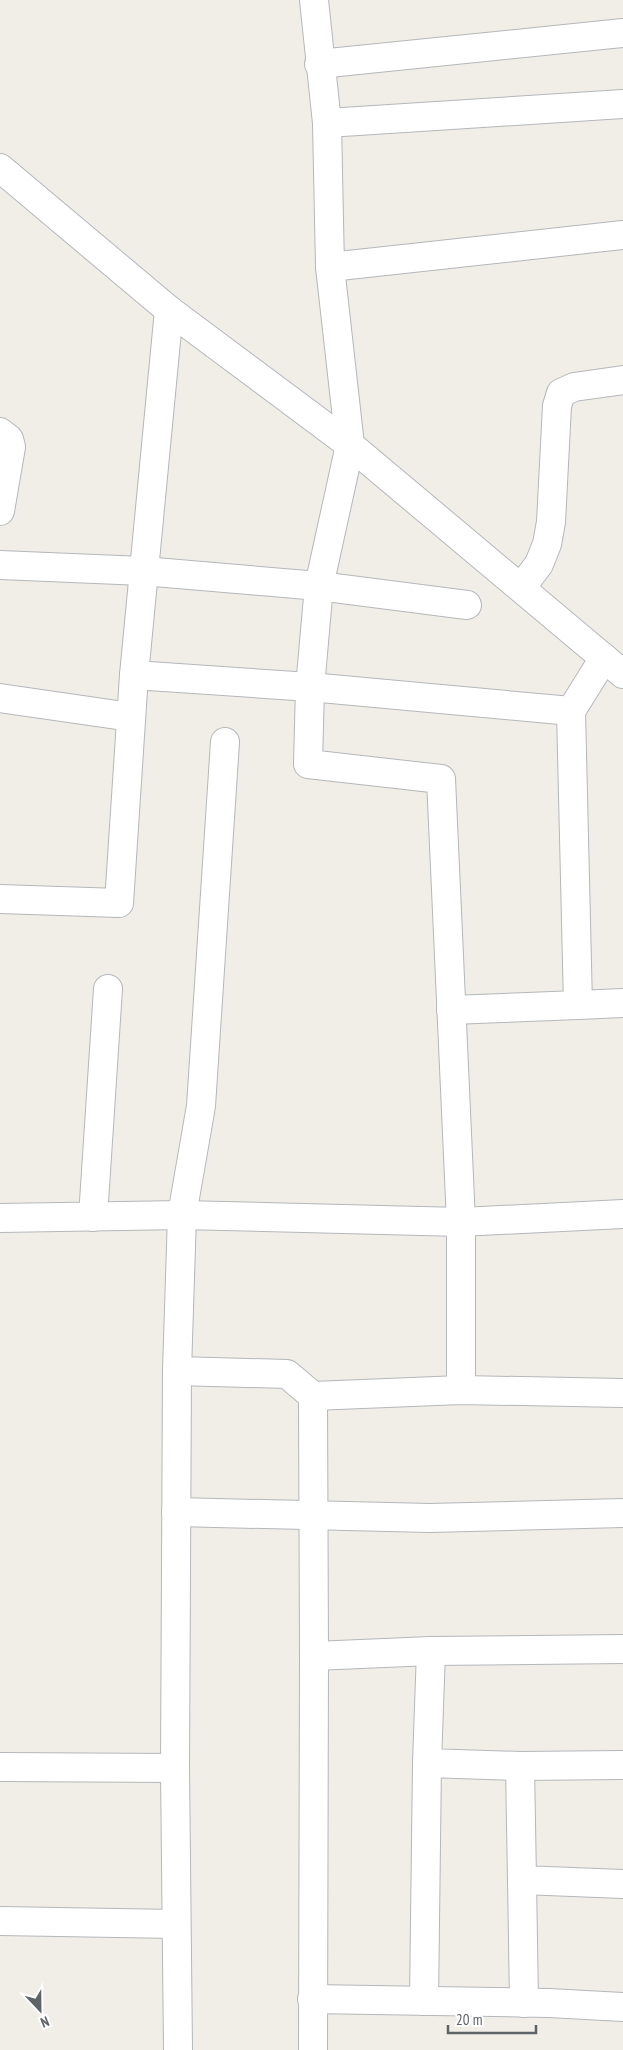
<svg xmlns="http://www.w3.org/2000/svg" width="623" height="2050" viewBox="0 0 623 2050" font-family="'PT Sans Narrow',sans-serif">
<rect width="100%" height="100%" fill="#f0eee7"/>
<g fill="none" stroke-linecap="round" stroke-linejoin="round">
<g stroke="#b4b7bb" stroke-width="30">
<g id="street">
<path d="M319 64 623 33"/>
<path d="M327 123 623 104"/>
<path d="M330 267 623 235"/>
<path d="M0 432 9 439 11 447 0 511"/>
<path d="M0 565 143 571 319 586 467 605"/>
<path d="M521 588 539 564 547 544 551 522 557 406 561 393 574 387 623 380"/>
<path d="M134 675 169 310"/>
<path d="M0 698 131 717"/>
<path d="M571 711 578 1005 623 1003"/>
<path d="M225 742 201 1106 182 1215 177 1371 287 1374 313 1396 314 1656 313 2050"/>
<path d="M0 899 119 903 134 675 310 687 319 586 350 445 330 267 327 123 314 0"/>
<path d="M451 1010 578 1005"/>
<path d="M93 1217 108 989"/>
<path d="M0 1218 182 1215 461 1222 623 1214"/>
<path d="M177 1371 175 1768 178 2050"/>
<path d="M461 1390V1222L441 779 308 764 310 687 571 711 604 658"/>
<path d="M313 1396 461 1390 623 1393"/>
<path d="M176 1512 430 1518 623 1513"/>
<path d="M431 1651 427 1763 520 1766 623 1765"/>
<path d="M314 1656 431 1651 623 1649"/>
<path d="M520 1766 522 1880 623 1884"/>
<path d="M0 1767 175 1768"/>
<path d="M522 1880 524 2003"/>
<path d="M0 1921 176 1924"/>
<path d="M312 1999 549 2003 623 2007"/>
<path d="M424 2001 427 1763"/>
</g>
</g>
<g stroke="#b3b7bb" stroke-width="30">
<path id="secondary" d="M0 168 169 310 350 445 623 674"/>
</g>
<use href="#street" stroke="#fff" stroke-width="28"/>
<use href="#secondary" stroke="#fff" stroke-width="28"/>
</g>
<g transform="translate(40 2010) rotate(158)" stroke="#ffffff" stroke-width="4" paint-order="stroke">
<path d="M0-4L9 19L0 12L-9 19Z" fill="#5e6367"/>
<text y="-8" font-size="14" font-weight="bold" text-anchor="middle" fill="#5e6367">N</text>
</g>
<path d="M448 2025v8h88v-8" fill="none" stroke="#5e6367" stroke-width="2.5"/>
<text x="456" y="2025" font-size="15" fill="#5e6367" stroke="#ffffff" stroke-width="4" paint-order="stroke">20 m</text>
</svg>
